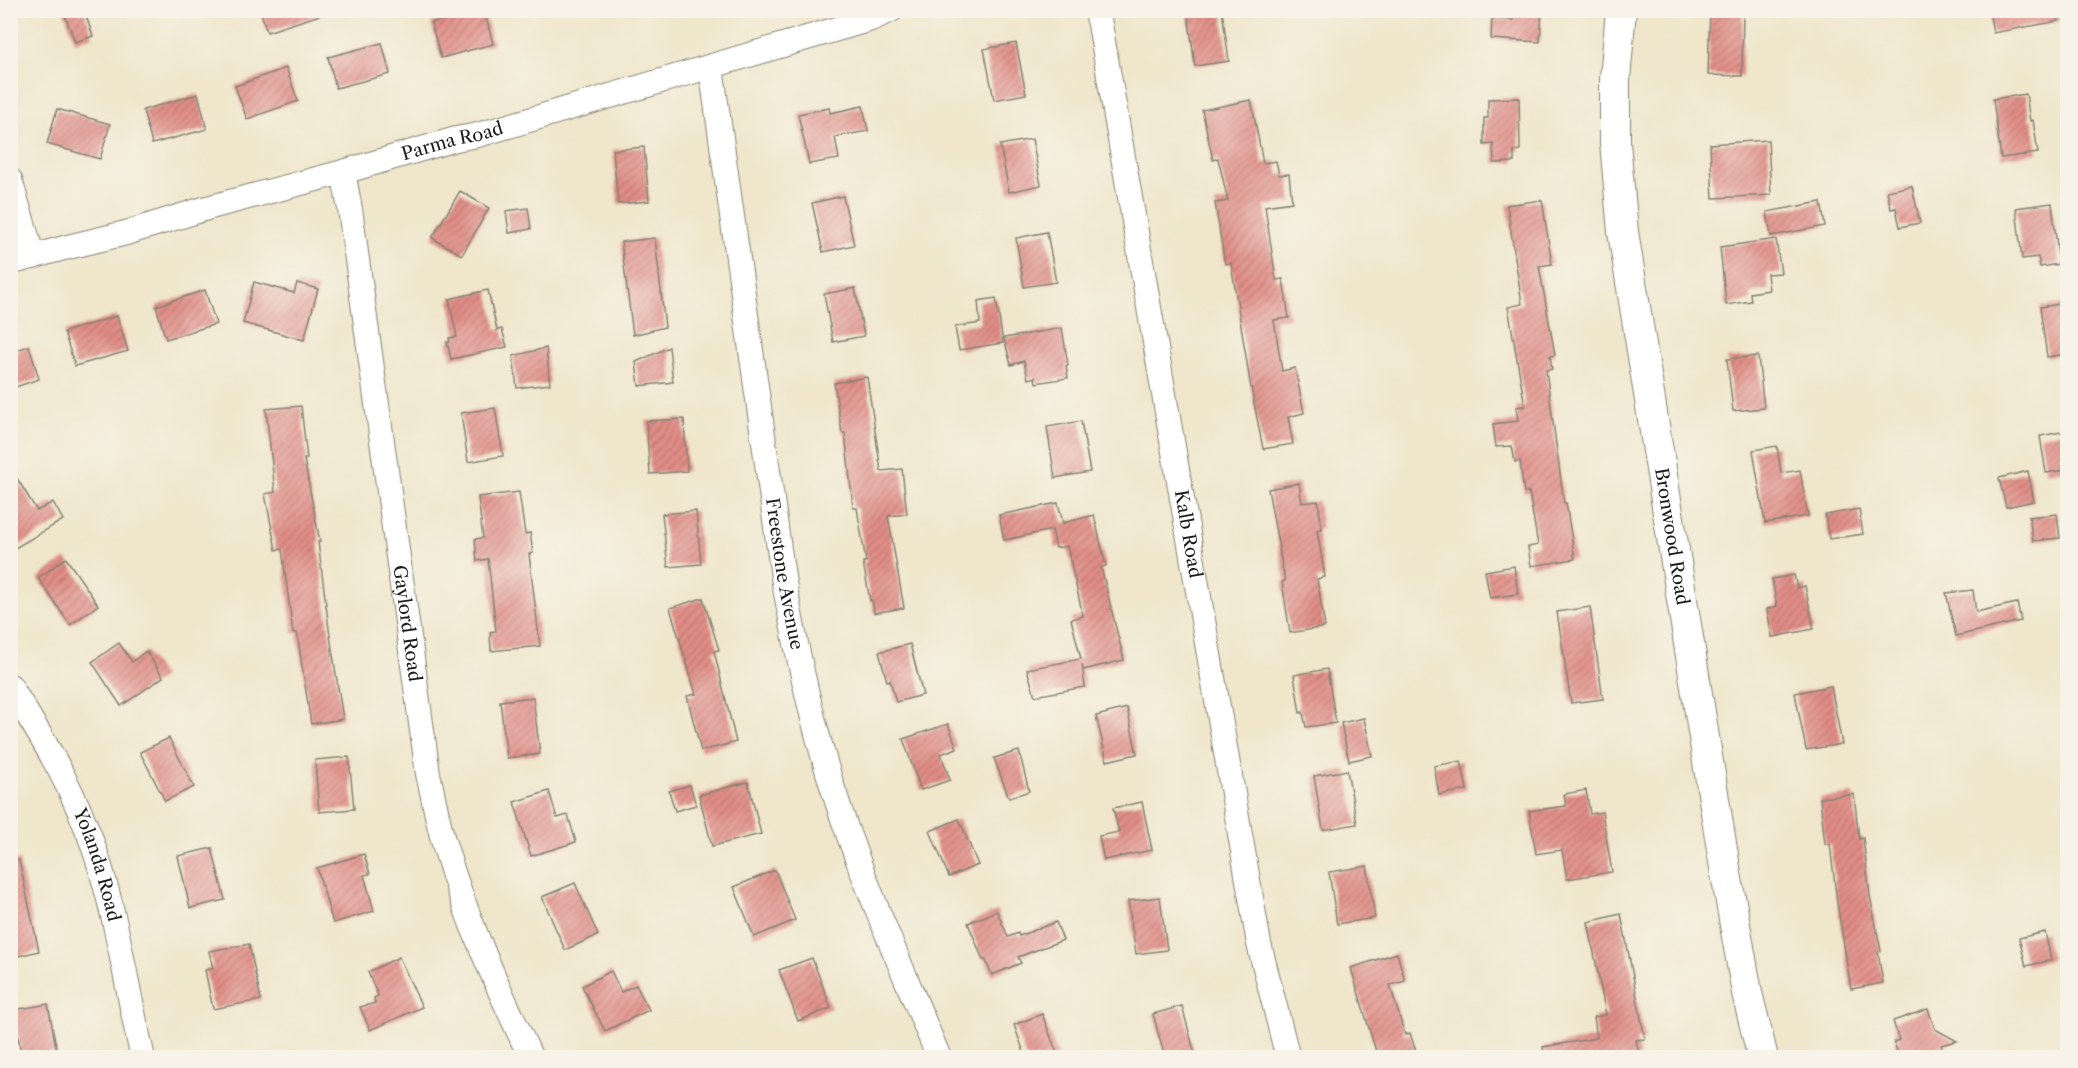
<svg xmlns="http://www.w3.org/2000/svg" width="2078" height="1068" viewBox="0 0 2078 1068" font-family="'Libre Caslon Text',serif">
<defs>
<pattern id="building-hatch" width="6" height="6" patternUnits="userSpaceOnUse" patternTransform="scale(1.5)"><rect width="6" height="6" fill="#e28e87"/><path d="M-1 1l2-2M0 6l6-6M5 7l2-2" fill="none" stroke="#b6736e"/></pattern>
</defs>
<rect width="100%" height="100%" fill="#f7f3e8"/>
<filter id="ink" filterUnits="userSpaceOnUse"><feTurbulence type="fractalNoise" baseFrequency=".0167" numOctaves="2"/><feDisplacementMap in="SourceGraphic" scale="12" xChannelSelector="R" yChannelSelector="G"/><feConvolveMatrix kernelMatrix="1 2 1 2 8 2 1 2 1" color-interpolation-filters="sRGB"/></filter>
<filter id="wash" filterUnits="userSpaceOnUse"><feTurbulence type="fractalNoise" baseFrequency=".008" numOctaves="4" result="noise"/><feDisplacementMap in="SourceGraphic" scale="24" xChannelSelector="R" yChannelSelector="G"/><feGaussianBlur stdDeviation="1.35" result="paint"/><feColorMatrix in="noise" values="0 0 0 0 0 0 0 0 0 0 0 0 0 0 0 0 0 1.4 0 .05"/><feComposite in="paint" operator="in"/></filter>
<g filter="url(#wash)">
<rect width="100%" height="100%" fill="#efe6cb"/>
<g id="blocks">
<g fill="url(#building-hatch)">
<path d="M63 10H84L93 36 75 42Z"/>
<path d="M260 10H319L320 15 267 32Z"/>
<path d="M478 10H484L493 44 441 58 431 23Z"/>
<path d="M1212 10H1222L1229 61 1195 66 1188 14Z"/>
<path d="M1514 10H1542L1540 42 1491 39 1492 19 1513 20Z"/>
<path d="M1710 10H1743L1742 76 1708 75Z"/>
<path d="M1989 10H2058L2059 21 1993 33Z"/>
<path d="M382 43 390 74 336 88 328 57Z"/>
<path d="M1016 43 1026 94 994 100 984 49Z"/>
<path d="M286 68 298 101 247 119 235 86Z"/>
<path d="M198 94 207 129 152 144 143 110Z"/>
<path d="M2026 94 2030 121 2033 120 2038 153 2001 158 1993 99Z"/>
<path d="M1519 98 1520 150 1514 151V162L1494 163 1493 144 1484 145V118H1488V99Z"/>
<path d="M1251 100 1263 163 1276 161 1279 175 1289 174 1292 202 1265 206 1276 280 1283 279 1289 318 1274 320 1282 371 1295 368 1304 413 1288 417 1293 444 1263 449 1250 382 1231 263 1225 264 1215 203 1228 201 1218 158 1213 160 1202 110Z"/>
<path d="M863 106 868 131 835 137 839 159 809 164 798 114 829 108 830 113Z"/>
<path d="M57 109 110 124 100 159 47 144Z"/>
<path d="M1032 139 1041 185 1009 192 1000 145Z"/>
<path d="M1768 140 1771 195 1713 198 1710 144Z"/>
<path d="M644 147 649 201 618 204 613 150Z"/>
<path d="M1912 186 1920 223 1900 227 1896 208 1891 209 1887 191Z"/>
<path d="M460 191 489 208 462 255 432 238Z"/>
<path d="M843 196 854 245 823 252 812 203Z"/>
<path d="M1542 200 1552 264 1539 266 1555 355 1550 356 1552 369 1546 370 1564 503H1566L1575 559 1531 566 1528 547 1538 545 1529 492 1524 493 1520 461 1515 462 1512 446 1496 447 1493 424 1518 421 1516 407 1525 406 1508 307 1522 304 1507 205Z"/>
<path d="M1821 202 1825 226 1771 236 1767 212Z"/>
<path d="M2052 203 2059 264 2040 267 2038 257 2022 259 2016 208Z"/>
<path d="M528 208 531 229 509 233 506 211Z"/>
<path d="M1047 232 1056 282 1024 287 1016 238Z"/>
<path d="M655 238 665 327 633 335 621 242Z"/>
<path d="M1776 239 1781 273 1767 274 1769 290 1750 293 1751 301 1726 305 1720 247Z"/>
<path d="M254 282 294 293 297 283 318 289 304 340 243 323Z"/>
<path d="M855 288 864 336 833 342 824 294Z"/>
<path d="M205 290 216 324 166 339 156 306Z"/>
<path d="M488 290 497 330 502 329 507 347 451 359 447 342H450L449 338 457 337 449 299Z"/>
<path d="M996 298 1003 343 959 350 955 327 980 323 978 301Z"/>
<path d="M2067 303V354L2047 357 2040 307Z"/>
<path d="M117 316 128 351 75 366 64 332Z"/>
<path d="M1062 328 1068 365 1066 366 1068 378 1036 383 1035 377 1028 379 1024 361 1011 365 1004 338Z"/>
<path d="M29 346 39 379 10 389V352Z"/>
<path d="M669 347 673 382 639 386 636 362Z"/>
<path d="M546 348 550 384 517 388 513 356Z"/>
<path d="M1758 356 1764 408 1733 411 1727 359Z"/>
<path d="M867 377 881 471 902 469 907 514 888 516 904 608 874 613 872 600 870 601 863 562H866L857 508H853L845 433H842L834 383Z"/>
<path d="M301 406 307 459H304L320 542H318L329 629 343 719 311 724 297 633H293L282 549 276 550 265 494 275 492 266 409Z"/>
<path d="M495 408 503 456 468 462 461 413Z"/>
<path d="M684 419 687 471 650 474 646 421Z"/>
<path d="M1081 421 1090 472 1055 478 1047 427Z"/>
<path d="M2067 431V470L2046 473 2040 436Z"/>
<path d="M1777 446 1781 473 1800 470 1808 516 1765 523 1753 450Z"/>
<path d="M10 467 37 511 53 502 63 520 10 551Z"/>
<path d="M2028 471 2034 501 2006 507 1999 478Z"/>
<path d="M1299 483 1302 503 1318 501 1322 529 1317 530 1325 577 1317 579 1325 627 1290 633 1282 582 1285 581 1268 489Z"/>
<path d="M519 492 525 534 530 533 533 553 529 554 540 646 491 651 490 632 496 631 488 559 477 561 475 539 483 538 478 497Z"/>
<path d="M1058 503 1063 523 1094 515 1106 566 1101 567 1124 660 1083 670 1082 664 1085 687 1035 696 1027 669 1081 659 1071 619 1083 616 1067 546 1056 548 1052 530 1004 540 999 515Z"/>
<path d="M1859 509 1863 534 1829 539 1825 515Z"/>
<path d="M696 511 701 564 668 567 662 514Z"/>
<path d="M2057 514 2060 538 2033 541 2029 517Z"/>
<path d="M66 558 98 605 70 625 38 578Z"/>
<path d="M1514 566 1518 594 1490 598 1485 571Z"/>
<path d="M1794 575 1797 588 1805 586 1814 629 1772 637 1767 609 1777 606 1772 579Z"/>
<path d="M1973 590 1976 612 2017 603 2021 621 1956 636 1946 593Z"/>
<path d="M703 598 719 650 714 651 736 742 701 751 687 696 696 694 670 608Z"/>
<path d="M1590 607 1603 699 1571 703 1557 612Z"/>
<path d="M119 643 132 662 146 651 163 677 121 706 92 662Z"/>
<path d="M910 644 923 695 896 702 890 680 887 681 879 652Z"/>
<path d="M1327 669 1336 723 1306 727 1303 712 1300 713 1294 675Z"/>
<path d="M1831 686 1842 744 1806 750 1795 693Z"/>
<path d="M533 697 540 754 507 758 500 701Z"/>
<path d="M1127 708 1137 754 1107 761 1096 716Z"/>
<path d="M1364 718 1372 756 1349 761 1341 723Z"/>
<path d="M948 724 957 748 941 754 950 780 921 790 903 739Z"/>
<path d="M169 738 194 787 165 801 140 752Z"/>
<path d="M1019 751 1029 791 1009 798 994 758Z"/>
<path d="M349 757 354 809 319 812 315 760Z"/>
<path d="M1461 761 1467 790 1439 795 1434 766Z"/>
<path d="M1347 770 1357 824 1323 830 1314 776Z"/>
<path d="M748 782 761 834 712 846 699 795Z"/>
<path d="M690 785 696 805 675 811 669 791Z"/>
<path d="M1586 790 1590 814 1602 812 1612 872 1567 879 1562 850 1536 854 1529 811 1566 806 1564 794Z"/>
<path d="M549 791 557 818 568 815 576 842 531 856 514 802Z"/>
<path d="M1854 794 1859 839 1863 838 1870 896 1881 951 1878 952 1883 983 1851 989 1837 902 1830 844H1825L1820 798Z"/>
<path d="M1142 802 1152 850 1104 860 1099 836 1119 832 1113 808Z"/>
<path d="M959 819 978 865 949 877 930 831Z"/>
<path d="M212 848 225 900 190 908 178 856Z"/>
<path d="M364 854 370 874 364 875 374 911 333 923 317 868Z"/>
<path d="M10 860H19L39 951 10 958Z"/>
<path d="M1367 866 1375 918 1337 924 1329 872Z"/>
<path d="M775 870 795 920 754 937 734 887Z"/>
<path d="M575 883 598 935 565 950 542 897Z"/>
<path d="M1160 897 1167 950 1136 954 1128 901Z"/>
<path d="M997 911 1008 937 1018 933 1019 936 1056 922 1063 940 1018 957 1021 963 992 975 985 959 983 960 968 923Z"/>
<path d="M1621 914 1645 1039 1636 1040 1640 1058H1544L1543 1047 1597 1038 1594 1017 1606 1015 1588 922Z"/>
<path d="M2045 932 2051 960 2026 966 2019 938Z"/>
<path d="M249 944 261 1000 213 1009 205 970 213 968 209 951Z"/>
<path d="M1397 953 1405 981 1390 985 1405 1035 1410 1033 1418 1058H1378L1351 968Z"/>
<path d="M399 957 422 1007 370 1030 360 1007 375 1003 374 998 378 996 368 972Z"/>
<path d="M812 958 831 1008 798 1021 779 970Z"/>
<path d="M611 971 621 992 636 985 649 1010 605 1031 582 986Z"/>
<path d="M48 1004 57 1052 22 1058 13 1010Z"/>
<path d="M1182 1006 1196 1058H1165L1153 1014Z"/>
<path d="M1928 1009 1935 1029 1957 1041 1941 1045 1945 1058H1899L1894 1042 1899 1040 1893 1021Z"/>
<path d="M1042 1014 1059 1058H1026L1014 1025Z"/>
</g>
</g>
</g>
<g filter="url(#ink)">
<use href="#blocks" fill-opacity="0" stroke="#868174" stroke-width="1.5"/>
<g fill="none" stroke-linecap="round" stroke-linejoin="round">
<g stroke="#868174" stroke-width="26">
<g id="minor">
<path id="s1" d="M1096 10 1100 24 1259 944 1288 1058"/>
<path id="s2" d="M711 67 783 577C798 658 815 738 842 816 870 898 906 977 939 1058"/>
<path id="s3" d="M343 172 350 209 428 774C434 799 438 825 446 850 467 921 499 990 531 1058"/>
<path d="M10 180 33 257"/>
<path id="s4" d="M10 263 64 248 126 233 207 208 343 172 456 139 478 135 871 19 891 10"/>
<path id="s5" d="M10 686C45 742 77 794 97 857 118 922 127 991 143 1058"/>
</g>
</g>
<g stroke="#868174" stroke-width="32">
<g id="tertiary">
<path id="s6" d="M1621 10 1615 79V142L1623 232 1725 868 1747 993 1763 1058"/>
</g>
</g>
<use href="#minor" stroke="#fff" stroke-width="24"/>
<use href="#tertiary" stroke="#fff" stroke-width="30"/>
</g>
</g>
<g text-anchor="middle" stroke-width="5" stroke-linejoin="round" paint-order="stroke">
<g font-size="18" fill="#1c1c1c" stroke="#f7f3e8">
<text dy="6" stroke="none"><textPath href="#s4" startOffset="459">Parma Road</textPath></text>
<text dy="6" stroke="none"><textPath href="#s1" startOffset="532">Kalb Road</textPath></text>
<text dy="6" stroke="none"><textPath href="#s6" startOffset="531">Bronwood Road</textPath></text>
<text dy="6" stroke="none"><textPath href="#s2" startOffset="512">Freestone Avenue</textPath></text>
<text dy="6" stroke="none"><textPath href="#s3" startOffset="456">Gaylord Road</textPath></text>
<text dy="6" stroke="none"><textPath href="#s5" startOffset="200">Yolanda Road</textPath></text>
</g>
</g>
<rect width="2078" height="1068" fill="none" stroke="#f7f3e8" stroke-width="36"/>
</svg>
